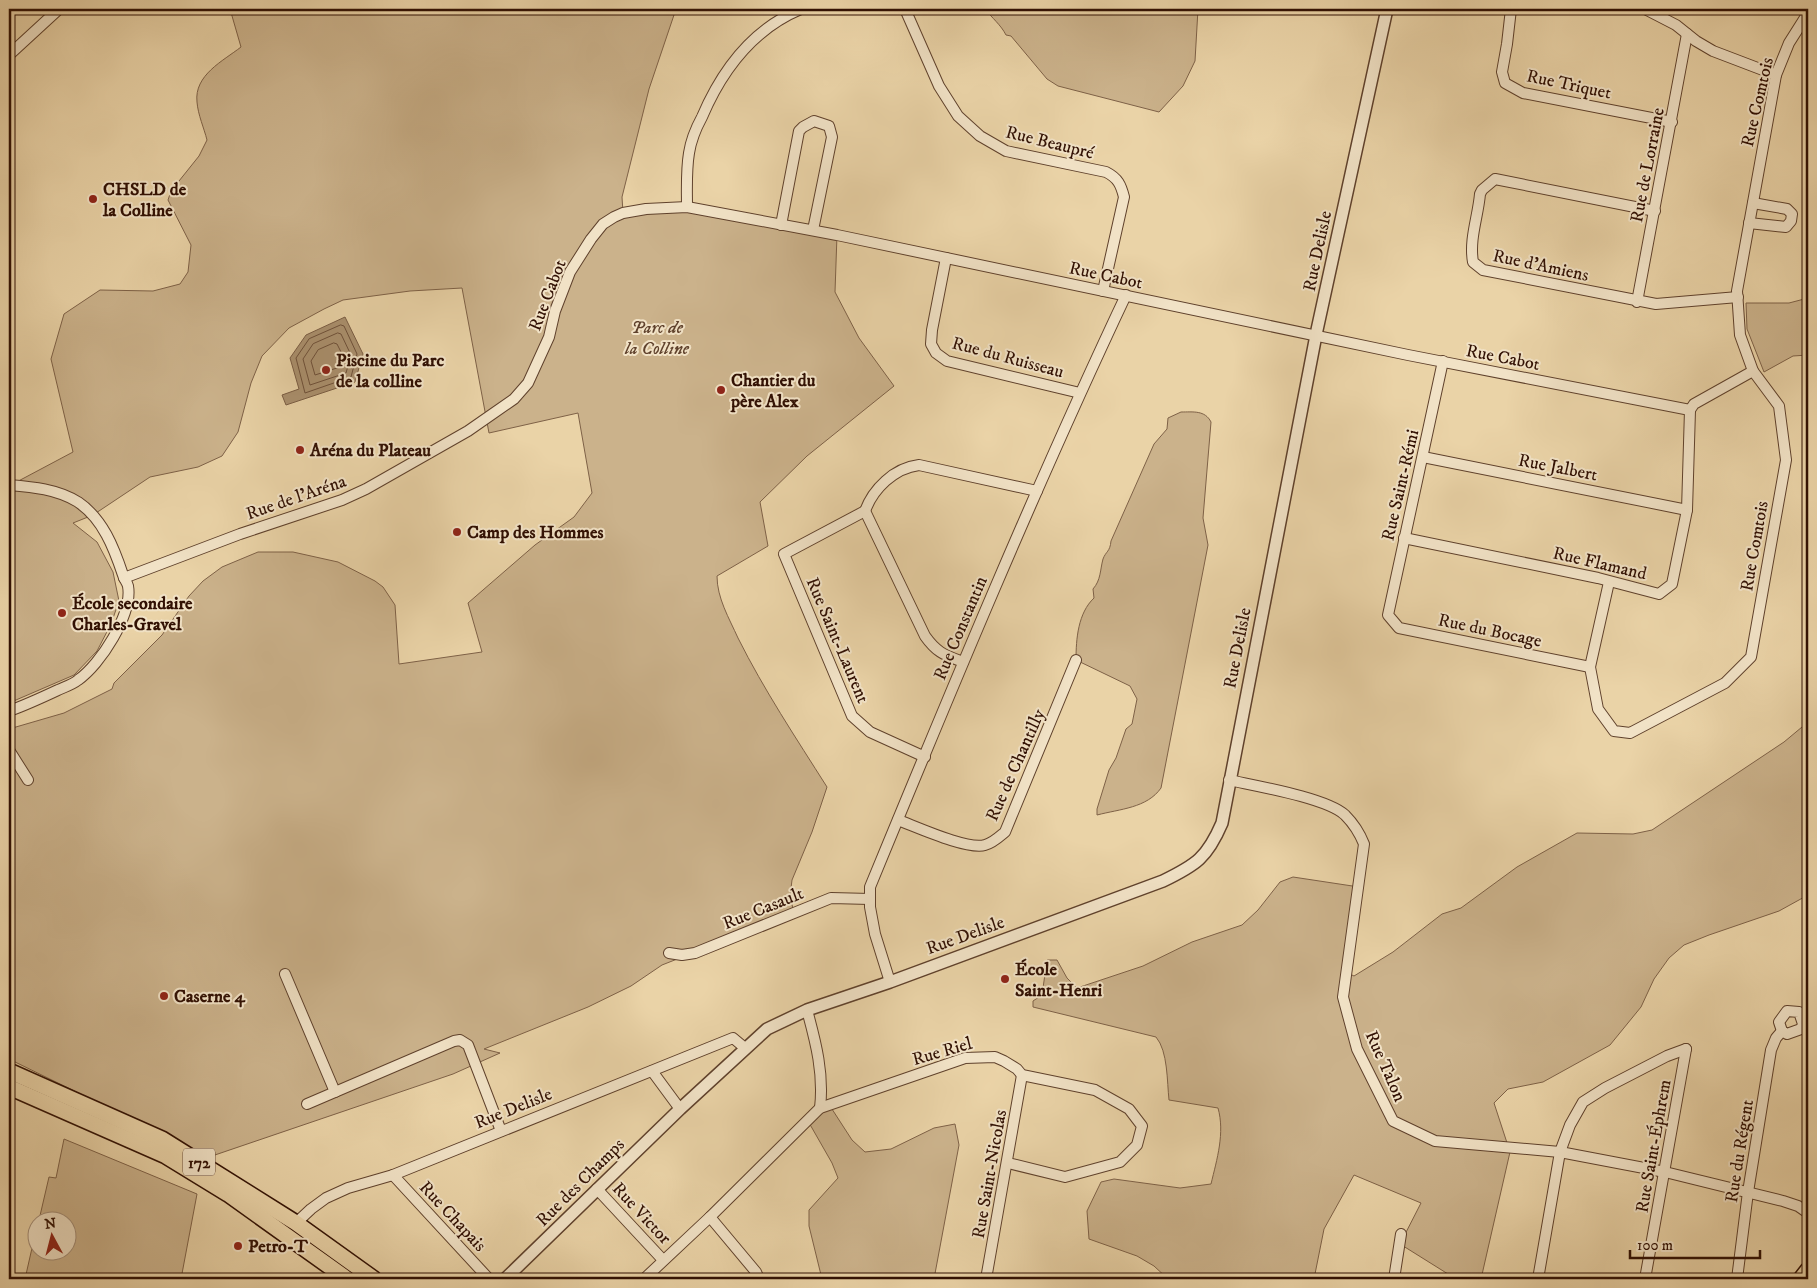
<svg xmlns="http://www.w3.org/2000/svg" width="1817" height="1288" viewBox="0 0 1817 1288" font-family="'IM FELL DW Pica',serif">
<rect width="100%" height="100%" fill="#ead3a7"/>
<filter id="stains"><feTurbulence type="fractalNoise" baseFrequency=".004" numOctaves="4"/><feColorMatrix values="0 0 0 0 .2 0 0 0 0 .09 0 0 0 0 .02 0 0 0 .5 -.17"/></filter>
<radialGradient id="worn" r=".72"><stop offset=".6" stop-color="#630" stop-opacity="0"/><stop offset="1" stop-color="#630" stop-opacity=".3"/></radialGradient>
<g fill="#cbb28b" stroke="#7e6147">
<path d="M230 9H676L649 89 622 197 623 213 687 207 837 235 835 292 859 338 894 386 807 456 760 502 768 546 717 576C717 598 729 618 738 638 764 690 796 738 827 787L812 832 792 880 790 896 794 913 662 965 631 986 588 1007 484 1049 500 1053 453 1074 209 1157 9 1059V729L64 713 112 689 114 683 162 635 189 596 203 581 222 567 258 552H293L338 562 375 581 383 587 395 605 399 664 482 652 468 603 535 545 574 517 592 493 578 413 489 433 462 288 410 291 343 300 324 309 289 328 262 356 251 383 238 432 222 456 198 467 150 477 93 515 73 523 97 542 113 572 119 601 111 624 97 651 74 675 9 703V486L73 452 51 359 64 314 100 290 153 291 180 284 188 272 191 245 168 200 171 191 199 156 207 140C204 128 198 115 197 102 194 75 223 61 241 47Z"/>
<path d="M985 9H1198L1195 61 1183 86 1159 112 1058 86 1047 79 1011 36 1006 35C1001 25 992 18 985 9Z"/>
<path d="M1808 298V355L1793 356 1764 372 1747 329 1746 303H1789Z"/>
<path d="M1181 412C1193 412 1205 410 1211 422L1203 518 1208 545 1161 788C1147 808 1120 809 1097 815V809L1109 770 1116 758 1126 729 1132 724 1137 699 1130 686 1076 660C1076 639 1078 613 1094 598L1093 589C1101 580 1100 570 1103 559 1106 551 1110 552 1111 541L1154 444 1167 429 1168 418Z"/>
<path d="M1808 722V895L1779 911 1709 935 1684 945 1669 958 1654 979 1641 1007 1610 1045 1543 1082 1508 1089 1494 1103 1510 1152 1481 1279H1456L1400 1244 1421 1203 1354 1175 1324 1229 1314 1279H1168L1154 1266 1137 1256 1089 1239 1087 1211 1101 1182 1114 1179 1180 1188 1211 1184C1217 1159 1225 1133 1218 1108L1169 1100C1167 1082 1168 1051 1156 1037L1033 1007V1001L1042 995 1047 960H1057L1067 978 1077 988 1143 966 1192 942 1242 925 1258 910 1280 882 1293 877 1359 887 1350 974 1354 976 1393 952 1442 914 1461 908 1517 867 1577 833 1633 834 1652 830 1784 742Z"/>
<path d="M830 1106 852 1140 865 1152 891 1149 934 1128 955 1124 959 1145 934 1279H822L809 1226V1210L838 1178 832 1163 808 1121Z"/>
<path d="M64 1139 197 1194 181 1279H25L37 1226 38 1250H68V1220H39L49 1177 56 1178Z"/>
</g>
<path fill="#ab916f" stroke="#7a5d44" d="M345 317 363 354 355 382 286 405 282 395 299 389 290 358 306 335Z"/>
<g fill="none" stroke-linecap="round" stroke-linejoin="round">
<g stroke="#6e5039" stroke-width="1">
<path d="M341 325 344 326 357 354 351 377 305 393 296 358 309 339Z"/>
<path d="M338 333 341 334 351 355 346 373 310 385 303 359 313 344Z"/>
<path d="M334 343 337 344 343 356 340 367 315 375 311 361 318 350Z"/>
</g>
<g stroke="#5f412c" stroke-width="12">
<g id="minor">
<path d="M905 9 939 86 958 116 980 136 1006 151 1106 172C1118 178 1121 185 1124 197L1103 291"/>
<path d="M1511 9 1507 44 1502 72 1505 83 1523 93 1672 122"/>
<path d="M1645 9 1676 25 1696 41 1713 51 1776 75"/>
<path d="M9 55 59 9"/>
<path d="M687 207C687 189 686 171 689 153 691 140 696 128 702 117 722 70 753 29 801 9"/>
<path d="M1655 211 1495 179 1482 190 1480 194C1478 217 1469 239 1473 262L1483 270 1656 304 1738 297"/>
<path d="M1749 223 1786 227 1791 221 1792 214 1787 209 1753 203"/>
<path d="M781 225 799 131 803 127 814 121 829 126 832 137 813 230"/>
<path d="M946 258 932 330 931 344 936 353 947 361 1080 393"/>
<path d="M1637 302 1687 34"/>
<path d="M1443 361 1388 615 1399 628 1590 667"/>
<path d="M1690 410 1694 404 1753 371"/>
<path d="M1423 457 1687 510"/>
<path d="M9 485C33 487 57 489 78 502 103 519 114 548 123 575 124 579 127 582 128 586 133 614 100 665 78 680 72 685 64 687 58 690 41 698 26 705 9 711"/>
<path d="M865 511 784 554 852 716 870 732 925 757"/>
<path d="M865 511C873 489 894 468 919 465L1037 491"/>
<path d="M865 511 925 636C937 653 945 655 963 662"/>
<path d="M1404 538 1598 578 1659 594 1672 584 1687 510 1690 410"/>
<path d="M124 578 240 534 342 500 366 489 468 431 514 399 528 383 549 337 555 311 570 272 591 239 603 224 614 217 623 213 646 209 687 207 837 235 1408 355 1690 410"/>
<path d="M1609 582 1590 667 1598 709 1614 731 1630 733 1725 683 1751 657 1786 460 1779 406 1753 371 1740 335 1737 291 1776 75 1789 43 1808 13"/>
<path d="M9 750 28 780"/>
<path d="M1229 780C1256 786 1327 798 1345 815 1353 823 1360 834 1364 844L1343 997 1357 1049 1393 1121 1435 1141 1560 1152 1665 1172 1783 1201 1798 1206 1808 1213"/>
<path d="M898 820C917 827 967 850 985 845 993 843 999 837 1005 832L1076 660"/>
<path d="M669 953 682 955 695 953 831 898 870 899"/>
<path d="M285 974 335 1092"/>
<path d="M890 982 875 934 870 907V887C952 688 1034 490 1126 295"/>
<path d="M807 1010C816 1043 824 1074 820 1108"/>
<path d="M1787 1011 1799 1012 1803 1024 1801 1029 1787 1034 1782 1031 1779 1022Z"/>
<path d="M652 1071 680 1109"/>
<path d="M307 1104 454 1041 460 1040 468 1045 501 1131"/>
<path d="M393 1175 489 1279"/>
<path d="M597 1189 663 1260"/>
<path d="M710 1217 756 1272 759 1279"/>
<path d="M296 1223 311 1209 326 1198 348 1188 393 1175 733 1038 745 1048"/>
<path d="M644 1279 710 1217 820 1108 965 1058 995 1057 1004 1061 1017 1069 1022 1075 1095 1090 1129 1109 1142 1126 1137 1145 1120 1162 1065 1177 1008 1163"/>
<path d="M986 1279 1022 1075"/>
<path d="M1394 1279 1401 1234"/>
<path d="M1538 1279 1560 1152 1570 1125 1583 1102 1605 1088 1667 1056 1686 1049"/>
<path d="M1645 1279 1686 1049"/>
<path d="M1737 1279 1748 1192 1771 1050 1776 1038 1782 1031"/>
</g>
</g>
<g stroke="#5f412c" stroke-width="14">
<path id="tertiary" d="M505 1279 680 1109 767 1029 807 1010 890 982 1163 881C1196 865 1207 858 1222 823L1317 330 1387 9"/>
</g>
<g stroke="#311003" stroke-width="18">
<g id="primary">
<path d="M9 1071 162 1139 296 1223 374 1279"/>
<path d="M9 1087 166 1156 228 1194 347 1279"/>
<path d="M1801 1279 1808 1270"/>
</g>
</g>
<use href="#minor" stroke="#f1e2c6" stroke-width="10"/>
<use href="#tertiary" stroke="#f1e2c6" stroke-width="11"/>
<use href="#primary" stroke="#ead3a7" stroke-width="15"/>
</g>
<g fill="#8f2418" stroke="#f1e2c6" stroke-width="2">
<circle cx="93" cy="199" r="5"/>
<circle cx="326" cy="370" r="5"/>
<circle cx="721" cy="390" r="5"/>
<circle cx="300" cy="450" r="5"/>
<circle cx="457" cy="532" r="5"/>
<circle cx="62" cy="613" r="5"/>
<circle cx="1005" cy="979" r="5"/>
<circle cx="164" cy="996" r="5"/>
<circle cx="238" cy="1246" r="5"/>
</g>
<g text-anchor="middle" stroke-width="4" stroke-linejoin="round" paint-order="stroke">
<rect fill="#f1e2c6" stroke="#6b4f3e" stroke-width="1" x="183" y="1148.5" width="32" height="27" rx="4"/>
<g font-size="16" font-weight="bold" fill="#311003">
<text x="199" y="1168">172</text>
</g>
<g font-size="18" fill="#311003" stroke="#f1e2c6">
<text transform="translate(1569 84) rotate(12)" y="6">Rue Triquet</text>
<text transform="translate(1757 102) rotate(-77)" y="6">Rue Comtois</text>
<text transform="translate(1050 142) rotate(14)" y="6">Rue Beaupré</text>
<text transform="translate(1647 165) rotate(-79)" y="6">Rue de Lorraine</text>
<text transform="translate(1317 251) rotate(-78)" y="6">Rue Delisle</text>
<text transform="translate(1541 265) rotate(12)" y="6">Rue d'Amiens</text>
<text transform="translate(1106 275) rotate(12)" y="6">Rue Cabot</text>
<text transform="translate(547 295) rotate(-69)" y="6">Rue Cabot</text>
<text transform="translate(1008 357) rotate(15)" y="6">Rue du Ruisseau</text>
<text transform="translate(1503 357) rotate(11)" y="6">Rue Cabot</text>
<text transform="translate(1558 467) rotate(11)" y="6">Rue Jalbert</text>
<text transform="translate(1400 485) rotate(-77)" y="6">Rue Saint-Rémi</text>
<text transform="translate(296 497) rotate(-19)" y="6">Rue de l'Aréna</text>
<text transform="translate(1754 546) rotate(-80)" y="6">Rue Comtois</text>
<text transform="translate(1600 563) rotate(13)" y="6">Rue Flamand</text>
<text transform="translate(960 628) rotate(-67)" y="6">Rue Constantin</text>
<text transform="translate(1490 630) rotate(12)" y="6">Rue du Bocage</text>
<text transform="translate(838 640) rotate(67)" y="6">Rue Saint-Laurent</text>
<text transform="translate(1237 648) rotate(-79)" y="6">Rue Delisle</text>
<text transform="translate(1015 765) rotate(-66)" y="6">Rue de Chantilly</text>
<text transform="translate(763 908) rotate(-22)" y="6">Rue Casault</text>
<text transform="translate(965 935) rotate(-20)" y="6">Rue Delisle</text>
<text transform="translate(942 1051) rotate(-16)" y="6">Rue Riel</text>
<text transform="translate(1386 1066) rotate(66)" y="6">Rue Talon</text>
<text transform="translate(513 1108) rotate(-22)" y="6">Rue Delisle</text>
<text transform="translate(1653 1146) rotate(-80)" y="6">Rue Saint-Éphrem</text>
<text transform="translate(1739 1151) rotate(-81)" y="6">Rue du Régent</text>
<text transform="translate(989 1174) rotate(-80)" y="6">Rue Saint-Nicolas</text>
<text transform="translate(580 1182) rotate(-45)" y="6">Rue des Champs</text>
<text transform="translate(642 1213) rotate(47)" y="6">Rue Victor</text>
<text transform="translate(453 1216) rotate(47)" y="6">Rue Chapais</text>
</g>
<g font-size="18" font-weight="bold" fill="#311003" stroke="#f1e2c6" text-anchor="start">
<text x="103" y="195">CHSLD de<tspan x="103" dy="21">la Colline</tspan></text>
<text x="336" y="366">Piscine du Parc<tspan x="336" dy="21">de la colline</tspan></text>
<text x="731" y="386">Chantier du<tspan x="731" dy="21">père Alex</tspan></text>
<text x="310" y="456">Aréna du Plateau</text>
<text x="467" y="538">Camp des Hommes</text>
<text x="72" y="609">École secondaire<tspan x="72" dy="21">Charles-Gravel</tspan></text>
<text x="1015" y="975">École<tspan x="1015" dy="21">Saint-Henri</tspan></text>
<text x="174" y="1002">Caserne 4</text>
<text x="248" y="1252">Petro-T</text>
</g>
<g font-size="18" font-style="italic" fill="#5f412c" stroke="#f1e2c6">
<text x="657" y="333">Parc de<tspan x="657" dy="21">la Colline</tspan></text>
</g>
</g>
<rect width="1817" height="1288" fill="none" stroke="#ead3a7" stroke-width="30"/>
<rect x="10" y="10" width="1797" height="1268" fill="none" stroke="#311003" stroke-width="2.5"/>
<rect x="15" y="15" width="1787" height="1258" fill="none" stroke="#311003"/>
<g transform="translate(52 1236) rotate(353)"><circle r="24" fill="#f1e2c6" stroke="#a48e78"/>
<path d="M0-4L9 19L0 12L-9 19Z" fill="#8f2418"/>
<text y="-8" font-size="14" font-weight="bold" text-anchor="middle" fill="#311003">N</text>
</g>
<path d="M1630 1250v8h130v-8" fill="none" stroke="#311003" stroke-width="2.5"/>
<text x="1637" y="1250" font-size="15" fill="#311003" stroke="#f1e2c6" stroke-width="4" paint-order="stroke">100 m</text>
<rect width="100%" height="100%" filter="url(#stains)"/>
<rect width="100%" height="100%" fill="url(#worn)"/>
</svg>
